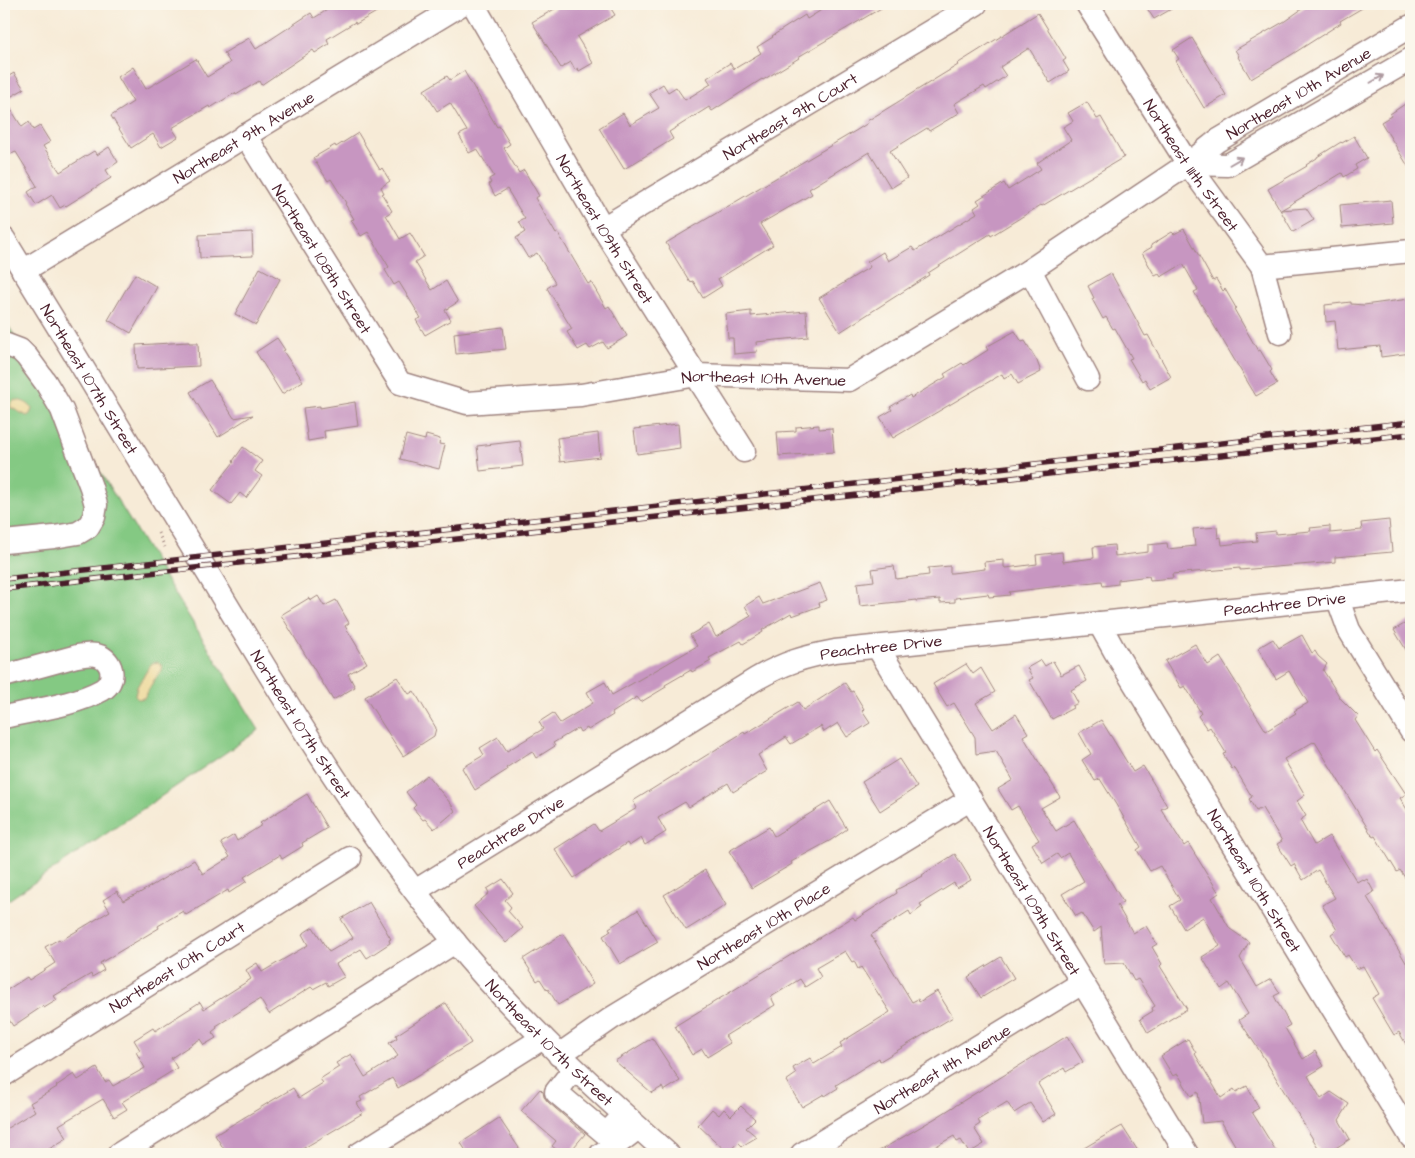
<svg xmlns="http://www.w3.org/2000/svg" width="1415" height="1158" viewBox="0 0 1415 1158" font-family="'Architects Daughter',sans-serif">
<rect width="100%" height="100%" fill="#fbf7ec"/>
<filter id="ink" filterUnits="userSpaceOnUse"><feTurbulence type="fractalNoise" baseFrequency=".02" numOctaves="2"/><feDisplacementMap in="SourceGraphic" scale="10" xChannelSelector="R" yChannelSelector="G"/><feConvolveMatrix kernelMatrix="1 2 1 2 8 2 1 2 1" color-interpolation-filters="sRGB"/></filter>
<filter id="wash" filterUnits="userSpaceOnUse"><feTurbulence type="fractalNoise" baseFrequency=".0096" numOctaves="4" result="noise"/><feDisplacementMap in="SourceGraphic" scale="20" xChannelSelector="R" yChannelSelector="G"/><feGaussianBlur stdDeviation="1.12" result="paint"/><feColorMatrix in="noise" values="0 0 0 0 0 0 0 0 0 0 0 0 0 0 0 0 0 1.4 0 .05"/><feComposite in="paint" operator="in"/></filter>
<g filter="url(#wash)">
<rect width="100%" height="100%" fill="#f7ebd7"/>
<path fill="#84c983" stroke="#677457" d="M4 319 62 410 259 730 4 903Z"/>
<g fill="#eeda9e" stroke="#9c7c64">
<path d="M16 400C23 401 29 403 32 409L30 414 27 416 10 407 12 402Z"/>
<path d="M158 662 162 666V671L154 680 144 698 138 699 135 696 137 687 151 664Z"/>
</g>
<g id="blocks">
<g fill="#c796c1">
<path d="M337 4H390L356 24 355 22 327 39 328 41H327L329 44 315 53 313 50 261 85 259 81 236 95 235 93 210 108 209 106 172 128 178 137 161 147 153 134 131 148 111 116 133 102 118 77 133 67 146 89 196 59 207 77 230 63 224 53 249 38 256 49 311 13 314 18Z"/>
<path d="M563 4H608L615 15 577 37 593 63 579 71 578 68 575 70 571 62 561 68 532 22Z"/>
<path d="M831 4H888L798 57 799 58 763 80 762 79 712 111 709 107 669 132 673 139 624 169 599 128 623 113 630 125 659 108 649 93 663 84 668 92 676 87 685 100 711 84 707 78 730 63 734 69 761 53 757 47 773 37 772 36 805 15 807 19Z"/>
<path d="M1144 4H1180L1154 19Z"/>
<path d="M1309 4H1369L1340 21 1341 23 1291 55 1251 79 1238 57 1239 56 1235 50 1285 21Z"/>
<path d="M1038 13 1066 59 1063 61 1069 71 1050 83 1029 48 1000 67 1006 76 986 89 984 86 954 104 959 113 929 131 927 128 890 151 907 178 891 188 869 152 809 189 812 194 760 224 773 245 718 279 722 286 703 298 693 281 690 282 666 243 857 130 868 123 867 121 958 65 957 64Z"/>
<path d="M1192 38 1226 95 1204 108 1176 61 1179 59 1173 50Z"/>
<path d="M464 71 497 127 499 126 510 144 504 148 519 173 524 170 539 196 535 198 556 234 558 233 588 284 591 282 606 308 609 306 627 336 607 348 603 342 590 349 587 345 578 350 567 332 572 329 547 288 555 283 537 253 528 258 516 238 525 232 519 222 525 219 507 189 495 196 489 184 491 183 489 179 494 176 477 149 469 153 459 135 467 131 450 103 437 111 424 90 447 76 450 80Z"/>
<path d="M14 73 24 89 5 100 22 127 29 122 33 130 40 126 50 142 43 146 60 172 94 151 97 155 109 147 118 162 106 170 111 178 66 206 65 205 60 208 52 195 36 205 28 192 37 186 16 152 11 154 4 142V79Z"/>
<path d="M1411 100V171L1381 122 1391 116 1390 114Z"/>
<path d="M1087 102 1097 119 1101 117 1124 157 1042 206 1041 205 991 236 990 234 928 273 929 275 840 332 819 298 870 267 867 262 883 252 888 261 912 247 915 251 977 213 974 208 980 204 977 200 1004 183 1008 190 1041 169 1037 163 1071 140 1063 127 1073 121 1068 113Z"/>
<path d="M358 133 380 170 382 168 390 181 381 187 384 193 382 194 392 211 386 215 400 239 410 233 424 256 415 262 432 290 446 281 458 302 445 310 451 320 425 335 416 320 421 318 399 282 394 285 385 270 389 267 368 232 361 236 351 220 354 219 345 204 346 203 331 179 328 181 313 158 335 145 336 147Z"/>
<path d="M1354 136 1367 158 1355 165 1357 169 1344 177 1342 173 1281 210 1306 208 1314 220 1293 232 1268 189 1307 166 1306 165 1317 158V157L1341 142 1342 143Z"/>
<path d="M1391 200 1393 223 1342 228 1340 205Z"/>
<path d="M1184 229 1213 281 1216 279 1223 291 1225 289 1236 308 1234 309 1258 351 1260 350 1272 370 1270 372 1277 384 1256 396 1194 292 1198 290 1183 264 1161 277 1159 274 1155 276 1142 253 1152 247 1151 245 1172 232 1174 234Z"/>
<path d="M252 232 253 256 200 258 199 235Z"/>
<path d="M260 268 280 279 256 325 235 314Z"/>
<path d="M1111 273 1145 336 1148 335 1171 377 1150 389 1145 379 1142 381 1129 359 1132 358 1115 328 1113 329 1106 317 1103 319 1092 299 1094 298 1088 286Z"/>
<path d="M135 274 157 287 131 333 108 320Z"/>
<path d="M1409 299 1411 319V353L1381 357 1380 346 1338 350 1335 321 1326 322 1325 305 1351 302V304L1364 305Z"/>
<path d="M751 311V316L806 311 808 337 756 342 757 352 734 354 733 338H728L726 314Z"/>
<path d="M503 327 506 349 456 354 454 333Z"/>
<path d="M1015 331 1022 342 1025 341 1037 361 1041 372 1018 384 1012 374 1004 379 1002 374 893 438 880 417 892 410 890 407 910 395 911 398 946 377 944 374 962 363 964 365 988 350 986 347Z"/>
<path d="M277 338 285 350 283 351 303 381 282 394 256 352Z"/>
<path d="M189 342V343H198L199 366 137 369 136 345Z"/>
<path d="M210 380 234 418 253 415 218 437 190 392Z"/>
<path d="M355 402 358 426 324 431 325 438 308 441 303 408 320 406V408Z"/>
<path d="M678 424 680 448 637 454 634 429Z"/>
<path d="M819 425V429L832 428 834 452 779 456 777 432 796 431V427Z"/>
<path d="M598 433 600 457 560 462 557 438Z"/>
<path d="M406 435 425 440 426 435 440 439 439 444 445 445 439 469 400 459Z"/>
<path d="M520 441 523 466 480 471 477 446Z"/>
<path d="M243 447 262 461 255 471 262 476 246 498 240 493 231 504 212 490 234 462 233 461Z"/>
<path d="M1389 520 1392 552 1335 557V562L1240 570V568L1172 574 1173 578 1150 580 1149 576 1118 580V584L1103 586 1102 581 1009 592 1010 595 989 597 988 594 955 598V602L940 603V599L916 601V600L860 606 857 583 874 581 872 569 894 566 896 579 929 575 928 568 950 566V573H952L985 569 984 562 1004 560V567L1006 568 1037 564 1036 555 1062 552 1063 562 1094 558 1093 547 1114 545 1115 556 1148 552V545L1167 543 1168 549 1195 546 1193 529 1217 527 1218 538 1221 537 1222 545 1257 541 1256 533 1276 531V534L1311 531 1310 528 1330 526V533L1362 530 1361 523Z"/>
<path d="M820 583 827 600 819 603 820 606 792 616 791 613 762 630 763 632 743 644 741 641 709 658 711 661 692 672 691 670 665 685 666 687 641 702 637 697 612 713 613 715 588 730 587 728 580 732 578 728 553 743 555 746 536 758 532 751 506 768 507 770 475 790 462 768 484 755 480 748 498 737 507 751 543 729 539 722 553 713 560 723 593 703 587 692 605 682 612 695 663 666 697 646 690 635 709 624 716 637 751 616 745 606 759 597 763 604Z"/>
<path d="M318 596 324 606 336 600 349 623 345 626 367 663 348 674 355 687 333 700 281 615 309 598 310 601Z"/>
<path d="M1411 620V658L1394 630Z"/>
<path d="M1302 635 1312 653 1315 651 1318 656 1327 664 1323 670 1341 699 1358 716 1355 720 1375 752 1377 750 1406 794 1400 798 1411 816V887L1400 870 1397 872 1375 836 1373 837 1315 742 1314 743 1313 742 1284 759 1305 795 1297 801 1306 816 1300 820 1314 845 1329 836 1357 882 1362 879 1364 881 1367 879 1374 892 1367 897 1411 971V1053L1399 1032 1394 1035 1372 998 1379 994 1363 966 1357 969 1348 955 1345 957 1331 934 1337 930 1322 905 1335 898 1318 870 1303 880 1294 864 1291 866 1277 844 1282 841 1262 808 1256 811 1249 799 1252 797 1234 767 1232 769 1223 754 1226 753 1210 727 1207 729 1198 716 1201 713 1185 686 1181 688 1165 661 1195 644 1208 665 1220 657 1266 731 1296 713 1294 711 1308 703 1289 671 1276 679 1258 648 1273 639 1279 648Z"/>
<path d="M1041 660 1045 666 1053 661 1061 675 1079 666 1087 681 1071 690 1078 703 1072 706 1073 708 1052 719 1029 680 1033 678 1027 668Z"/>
<path d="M966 664 973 674 981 668 995 692 976 703 993 729 1016 714 1028 733 1023 736 1060 797 1041 808 1056 831 1074 820 1123 902 1117 905 1133 933 1146 926 1157 944 1152 947 1162 964 1160 966 1187 1009 1148 1033 1140 1019 1153 1011 1152 1008 1155 1006 1138 979 1134 981 1124 963 1104 964 1101 927 1094 932 1082 913 1076 916 1062 894 1084 881 1068 853 1060 858 1057 854 1043 863 1032 844 1039 840 1018 806 1011 810 998 789 1013 780 996 751 976 754 975 737 954 703 947 707 933 684Z"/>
<path d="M397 677 409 694 414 691 436 728 434 736 403 756 365 697Z"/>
<path d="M845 683 851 692 853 691 864 709 862 711 870 723 847 737 838 723 824 732 821 726 791 744 786 737 758 755 767 771 733 792 728 783 689 807 685 802 658 818 666 832 645 845 641 838 629 846 627 843 574 878 555 849 594 824 599 831 637 808 633 801 744 732 745 734 798 702 803 710Z"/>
<path d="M1101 720 1133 772 1143 766 1167 806 1161 809 1184 846 1188 843 1219 893 1212 898 1230 929 1249 942 1240 958 1257 987 1271 979 1280 993 1274 996 1290 1025 1285 1028 1303 1059 1315 1051 1324 1066 1308 1076 1321 1099 1331 1092 1349 1104 1339 1120 1350 1139 1326 1154H1322L1259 1050 1239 1020 1248 1014 1229 983 1221 989 1202 957 1220 946 1203 917 1184 929 1170 906 1180 900 1160 866 1150 871 1137 850 1141 847 1120 811 1100 779 1095 781 1082 760 1091 754 1079 733Z"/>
<path d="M899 759 917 787 880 811 862 782Z"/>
<path d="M427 775 451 804 455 811 434 829 425 819 423 820 413 808 416 805 406 792Z"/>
<path d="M307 794 327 828 302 843 303 846 282 859 280 855 244 877 247 881 229 893 228 890 186 915 183 911 158 926 159 928 100 963 104 970 92 977 91 974 54 996 57 1000 44 1008 43 1006 13 1026 4 1012V992L27 977 29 980 55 963 45 947 59 939 60 941 110 911 103 900 117 891 123 901 138 893V894L194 860 203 874 230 857 221 843 234 835 237 841 262 825 260 823Z"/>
<path d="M830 801 847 829 831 840 791 862 792 864 752 888 729 851 769 827 774 836Z"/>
<path d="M955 854 971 880 957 888 954 883 920 904 922 907 911 915 909 911 871 935 912 1002 918 999 919 1002 937 991 953 1017 880 1061 879 1058 836 1085 838 1088 825 1096 824 1094 802 1107 786 1081 796 1074 793 1068 810 1058 814 1064 842 1047 840 1043 890 1012 861 967 858 969 854 961 852 962 845 951 816 968 821 977 805 987 800 979 771 997 775 1005 725 1036 730 1043 707 1057 702 1049 692 1055 675 1026 853 917 855 920 897 893 896 890 923 876 922 875Z"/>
<path d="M705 870 726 905 686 930 664 895Z"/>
<path d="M503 879 513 893 505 900 511 907 508 911 523 928 506 943 474 906 489 893 487 889Z"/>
<path d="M369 902 391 939 389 940 390 943 367 958 361 949 336 964 344 977 328 986 326 982 313 989 311 987 269 1014 260 999 216 1026 217 1028 212 1032 216 1038 204 1045 200 1039 171 1058 177 1068 122 1102 127 1109 114 1117 103 1099 59 1125 67 1138 41 1154H4V1130L35 1111 30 1103 57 1087 56 1086 74 1074 78 1080 97 1068 105 1082 109 1080 113 1086 145 1068 136 1052 140 1050 134 1040 153 1028 155 1031 200 1002 204 1009 251 979 246 970 257 963 262 972 308 945 302 934 313 927 329 952 353 938 341 919Z"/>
<path d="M638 910 658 942 620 964 603 936 611 931 609 928Z"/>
<path d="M563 934 593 984 558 1005 548 989 547 990 540 979 537 981 523 959Z"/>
<path d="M1001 957 1014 978 981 998 968 977Z"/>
<path d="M446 1003 471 1043 398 1088 392 1078 360 1097 362 1101 357 1103 363 1113 294 1154H227L215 1135 293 1088 299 1098 323 1083 320 1079 339 1067 336 1063 351 1054 365 1077 398 1056 389 1043 397 1038 396 1035Z"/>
<path d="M1067 1036 1083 1062 1066 1072 1064 1068 1038 1084 1056 1114 1043 1122 1030 1103 1014 1113 1007 1102 978 1120 980 1124 974 1128 984 1144 969 1153 961 1140 957 1142 954 1136 922 1154H874L934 1119Z"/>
<path d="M652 1038 680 1081 664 1091 662 1087 652 1093 615 1061Z"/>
<path d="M1188 1039 1196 1053 1195 1054 1221 1098 1234 1089 1236 1092 1247 1086 1259 1108 1252 1112 1278 1154H1240L1221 1121 1202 1123 1198 1092 1191 1096 1178 1074 1173 1076 1161 1056Z"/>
<path d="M540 1089 543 1092 544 1097 548 1102 585 1134 568 1154H562L552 1146 556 1141 521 1111Z"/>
<path d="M741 1106 755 1119 746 1128 757 1137 742 1146 738 1142 728 1153 698 1125 712 1109 719 1115 724 1109 731 1116Z"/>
<path d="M499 1118 523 1154H468L461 1143Z"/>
<path d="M1122 1126 1140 1154H1074L1101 1138Z"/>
</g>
</g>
</g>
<g filter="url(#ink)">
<use href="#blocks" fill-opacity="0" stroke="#a08581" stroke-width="1"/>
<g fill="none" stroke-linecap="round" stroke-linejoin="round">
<g stroke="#a08581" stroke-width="25">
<g id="minor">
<path id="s1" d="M473 4 603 228 744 451"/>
<path id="s2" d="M1087 4 1188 164 1262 266 1280 333"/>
<path id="s3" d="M245 135 400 383 467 403 581 395 697 375 849 380 1030 270 1188 164 1217 141 1411 26"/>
<path d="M1188 164 1228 165 1411 59"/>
<path id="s4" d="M603 228 976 4"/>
<path id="s5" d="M4 239C75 354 145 470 215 585 289 708 363 830 454 941 518 1019 593 1087 668 1154"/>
<path d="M1262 266 1411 251"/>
<path d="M1030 270 1088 379"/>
<path id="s6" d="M23 271 462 4"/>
<path d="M4 344 20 350 27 357 46 383 62 410 91 487 96 505 94 517 88 527 78 533 54 537 4 542"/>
<path d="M1337 597 1349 630 1411 731"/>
<path id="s7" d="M1099 623 1114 650 1411 1137"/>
<path id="s8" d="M878 648 1187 1154"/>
<path d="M4 676 77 656C84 655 93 653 100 656 114 663 116 682 102 690 75 705 34 710 4 717"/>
<path id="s9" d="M415 891 756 679C784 663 803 657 835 651L1411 590"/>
<path id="s10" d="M559 1055 612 1018 971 799"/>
<path d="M574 1069 556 1092 606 1134 624 1115"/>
<path id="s11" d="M4 1075 350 858"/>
<path d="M119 1154 455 942"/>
<path d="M359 1154 543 1038"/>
<path d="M601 1154 617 1144 638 1128"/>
<path id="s12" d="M802 1154 1082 983"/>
</g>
</g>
<path stroke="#a08581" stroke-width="3" stroke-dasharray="1 4" stroke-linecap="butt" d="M158 533 165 547"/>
<use href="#minor" stroke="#fff" stroke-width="22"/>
<g stroke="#4a1f2b" stroke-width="5.5">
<g id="rail">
<path d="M4 579 1411 422"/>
<path d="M4 589 1411 434"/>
</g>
</g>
<use href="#rail" stroke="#fbf7ec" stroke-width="4" stroke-dasharray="11" stroke-linecap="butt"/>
</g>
<defs><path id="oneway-shaft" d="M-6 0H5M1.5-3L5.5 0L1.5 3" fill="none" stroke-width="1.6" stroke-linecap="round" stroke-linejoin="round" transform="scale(1.25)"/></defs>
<g stroke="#ae9aa0">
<use href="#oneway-shaft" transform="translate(1377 79) rotate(-30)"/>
<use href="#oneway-shaft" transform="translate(1236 161) rotate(-30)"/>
</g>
</g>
<g text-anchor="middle" stroke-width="4.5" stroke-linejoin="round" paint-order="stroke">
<g font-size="16" fill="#4a1f2b" stroke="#fbf7ec">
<text dy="6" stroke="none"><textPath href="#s3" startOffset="1280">Northeast 10th Avenue</textPath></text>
<text dy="6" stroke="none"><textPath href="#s4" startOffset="218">Northeast 9th Court</textPath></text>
<text dy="6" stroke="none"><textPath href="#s6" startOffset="258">Northeast 9th Avenue</textPath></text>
<text dy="6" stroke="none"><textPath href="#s2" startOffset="192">Northeast 111th Street</textPath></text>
<text dy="6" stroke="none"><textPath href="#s1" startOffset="261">Northeast 109th Street</textPath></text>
<text dy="6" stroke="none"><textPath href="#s3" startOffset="146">Northeast 108th Street</textPath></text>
<text dy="6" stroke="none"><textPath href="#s5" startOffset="164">Northeast 107th Street</textPath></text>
<text dy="6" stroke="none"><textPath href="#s3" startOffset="661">Northeast 10th Avenue</textPath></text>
<text dy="6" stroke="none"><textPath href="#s9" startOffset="938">Peachtree Drive</textPath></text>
<text dy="6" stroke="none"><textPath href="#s9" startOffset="532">Peachtree Drive</textPath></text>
<text dy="6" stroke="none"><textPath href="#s5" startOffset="569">Northeast 107th Street</textPath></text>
<text dy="6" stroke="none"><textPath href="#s9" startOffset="112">Peachtree Drive</textPath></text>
<text dy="6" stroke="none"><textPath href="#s7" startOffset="301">Northeast 110th Street</textPath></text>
<text dy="6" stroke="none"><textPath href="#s8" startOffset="296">Northeast 109th Street</textPath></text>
<text dy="6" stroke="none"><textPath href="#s10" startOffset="242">Northeast 10th Place</textPath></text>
<text dy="6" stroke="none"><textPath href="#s11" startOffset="204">Northeast 10th Court</textPath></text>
<text dy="6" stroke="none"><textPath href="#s5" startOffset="974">Northeast 107th Street</textPath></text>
<text dy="6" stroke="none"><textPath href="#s12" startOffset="164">Northeast 11th Avenue</textPath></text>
</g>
</g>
<rect width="1415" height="1158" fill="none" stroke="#fbf7ec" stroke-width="20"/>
</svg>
